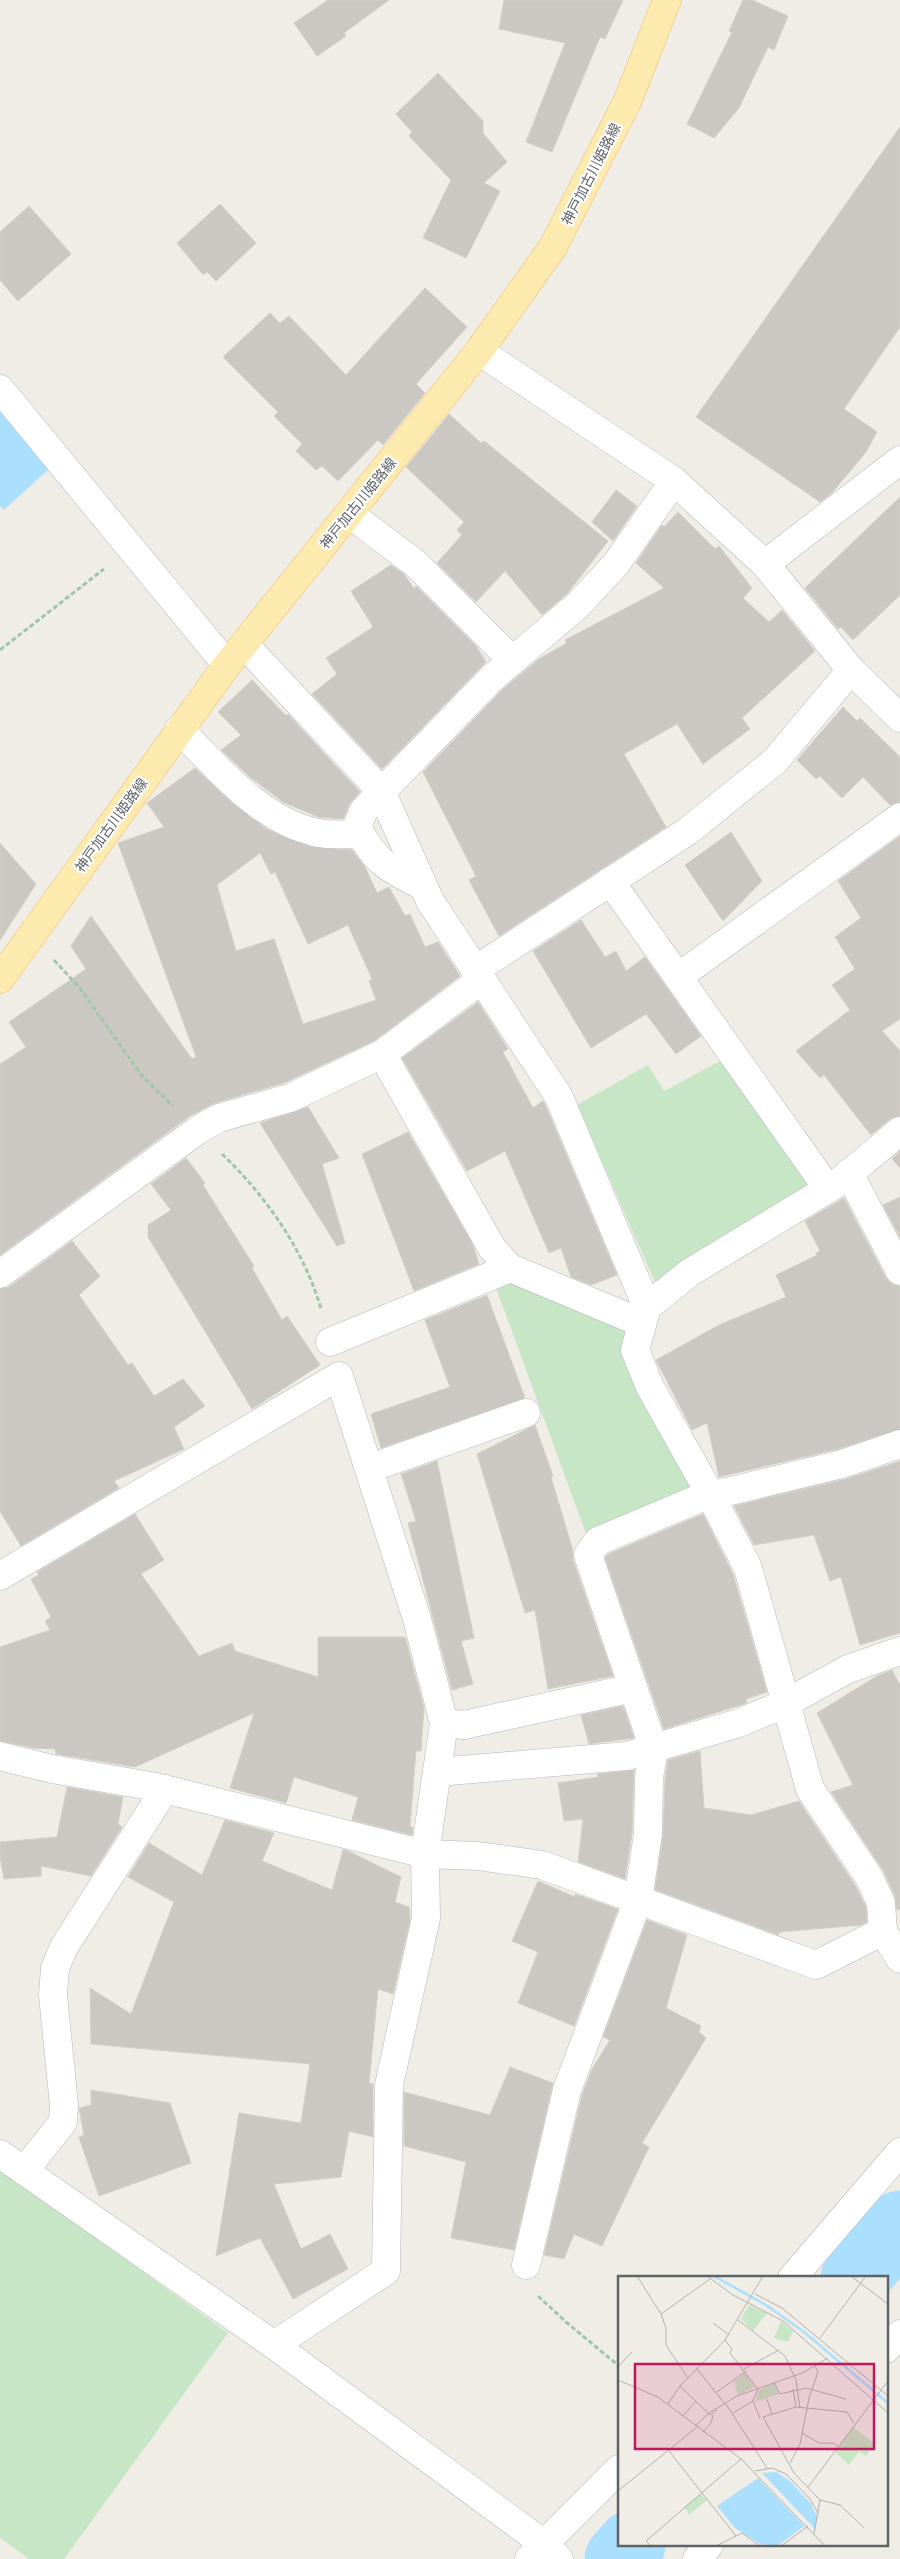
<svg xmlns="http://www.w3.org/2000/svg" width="900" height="2559" viewBox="0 0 900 2559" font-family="Quicksand,'Noto Sans JP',sans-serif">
<rect width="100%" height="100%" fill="#f0ede7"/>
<g fill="#c7e6c5">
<path d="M726 1058 813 1183 655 1282 589 1132 575 1106 648 1065 664 1091Z"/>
<path d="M516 1279 621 1327 625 1332V1340L696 1486 588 1539 496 1288Z"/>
<path d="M0 2169 228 2333 64 2559H29L0 2538Z"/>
</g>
<path fill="#aadffd" d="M0 402 51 467 4 510 0 506Z"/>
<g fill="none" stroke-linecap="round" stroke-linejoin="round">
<g stroke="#aadffd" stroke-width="69">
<path d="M855 2278 900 2225"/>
<path d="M619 2559 631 2545"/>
</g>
</g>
<g fill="#cbc8c3" stroke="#d5cfc5" fill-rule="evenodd">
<path d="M328 0H389L344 33 346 36 317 56 294 23Z"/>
<path d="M504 0H623L605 39 600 37 552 152 526 142 565 43 499 29Z"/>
<path d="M743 0H752L788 16 774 50 768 47 739 108 714 138 687 124 732 32 729 31Z"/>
<path d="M438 73 483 121V133L507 162 484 183 500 191 466 258 423 238 451 180 409 136 412 132 396 114Z"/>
<path d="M900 127V327L844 409 877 432 866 452 831 494 820 502 696 417Z"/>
<path d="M220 204 256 243 216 281 207 272 203 275 177 243Z"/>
<path d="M29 206 71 254 18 301 0 280V232Z"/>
<path d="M425 288 467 327 416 384 425 393 383 445 378 440 338 481 322 466 316 470 296 451 302 444 274 416 278 412 223 357 270 313 280 323 289 316 346 375Z"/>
<path d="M449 414 481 443 484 441 608 541 567 594 542 615 505 571 476 602 437 563 462 535 457 530 464 522 406 467Z"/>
<path d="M616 490 637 506 613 541 592 522Z"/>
<path d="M900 497V595L853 640 841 627 838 629 805 588Z"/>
<path d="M678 512 715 549 719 546 752 588 743 598 769 622 782 610 815 651 742 718 750 729 703 764 677 724 624 754 666 827 499 936 469 880 476 876 423 772 503 689 539 659 567 643 565 640 664 588 636 563 662 525 664 527Z"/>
<path d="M391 565 404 574 414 589 416 586 476 646 486 662 382 769 312 694 337 674 326 658 373 627 351 591Z"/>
<path d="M252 680 286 716 288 714 360 792 350 803 343 819 318 817 283 802 251 778 221 750 241 735 218 712Z"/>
<path d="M843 707 857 721 860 718 900 757V802L890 805 863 777 842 798 820 776 816 779 797 760Z"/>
<path d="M195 768 231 802 268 830 311 847 352 850 365 867 377 893 389 887 405 916 410 914 425 947 438 942 460 976 374 1041 284 1083 215 1103 190 1116 0 1255V1064L26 1047 9 1022 86 969 71 946 91 916 192 1059 196 1057 118 843 164 827 147 803ZM260 853 271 874 275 872 308 944 348 925 372 979 369 981 376 1000 303 1024 274 939 236 951 217 885Z"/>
<path d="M731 832 762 881 723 921 685 865Z"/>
<path d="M900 836V1019L882 1031 900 1051V1116L890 1119 871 1135 824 1075 820 1078 796 1051 850 1010 832 985 855 969 835 937 861 918 838 881Z"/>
<path d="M0 843 36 884 0 940Z"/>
<path d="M581 920 605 957 616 951 626 971 645 957 701 1036 676 1054 646 1014 591 1048 533 951Z"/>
<path d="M478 1002 508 1049 503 1052 533 1108 543 1101 545 1104 617 1275 591 1285 571 1277 561 1248 549 1253 505 1151 467 1171 402 1058Z"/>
<path d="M308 1107 339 1158 322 1164 345 1243 337 1246 260 1123Z"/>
<path d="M408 1132 473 1245 479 1264 414 1291 362 1154Z"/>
<path d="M900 1151V1168L892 1159Z"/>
<path d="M186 1158 205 1183 203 1185 254 1266 252 1268 282 1320 287 1316 320 1365 252 1409 148 1237V1225L171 1210 151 1184Z"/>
<path d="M900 1197V1237L883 1205Z"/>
<path d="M844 1198 886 1278 892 1284 900 1287V1429L838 1449 719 1477 707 1423 692 1430 656 1360 719 1325 786 1297 776 1275 817 1255 816 1253 820 1251 805 1221Z"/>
<path d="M72 1241 100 1276 79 1295 128 1365 132 1363 154 1396 183 1379 205 1406 174 1427 184 1449 114 1481 119 1488 21 1546 0 1511V1289L9 1287Z"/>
<path d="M487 1295 525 1398 381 1448 371 1414 450 1387 425 1320Z"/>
<path d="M535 1425 553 1476 551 1477 573 1551V1560L613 1676 548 1689 535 1610 525 1613 477 1454Z"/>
<path d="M437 1461 474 1638 461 1641 473 1684 452 1690 408 1523 416 1521 401 1474Z"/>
<path d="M900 1461V1633L860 1645 841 1577 830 1581 814 1535 754 1545 734 1506 846 1479Z"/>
<path d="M135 1514 164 1560 141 1574 199 1656 232 1643 235 1651 318 1677V1637H405L424 1708 421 1751H416L410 1826 413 1828 412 1835 352 1820 358 1797 294 1777 286 1803 230 1788 254 1713 135 1767 56 1754 55 1749 34 1748 0 1741V1647L50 1630 45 1621 51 1617 31 1579 39 1575 37 1572Z"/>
<path d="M703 1514 733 1574 767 1692 746 1699 747 1703 664 1729 605 1558 608 1554Z"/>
<path d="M892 1670 900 1685V1909L897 1910 895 1896 883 1870 831 1792 853 1785 817 1713 877 1676Z"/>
<path d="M623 1706 634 1738 589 1744 581 1715Z"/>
<path d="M700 1751 704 1808 751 1815 799 1801 855 1885 866 1907 867 1922 861 1925 779 1932V1935L655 1890 663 1836 665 1779 668 1760Z"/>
<path d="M634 1770 632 1833 625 1879 578 1862 583 1819 564 1821 558 1783 598 1777 597 1774Z"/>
<path d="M67 1787 123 1797 118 1824 122 1827 91 1876 41 1866V1876L4 1879 0 1857V1842L57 1837Z"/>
<path d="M225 1820 274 1833 262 1861 332 1890 343 1850H346L401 1877 395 1902 409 1907 410 1920 393 1994 378 1989 369 2083 373 2084V2137L349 2131 341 2177 274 2184 301 2249 330 2234 348 2269 293 2299 260 2238 216 2256 239 2113 301 2123 310 2064 91 2044 90 1988 131 2014 174 1902 128 1877 149 1843 202 1875Z"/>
<path d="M538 1881 575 1897V1894L618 1909 574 2026 518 2003 538 1952 512 1941Z"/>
<path d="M647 1920 687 1935 666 2008 701 2026 699 2032 706 2038 642 2143 649 2147 602 2246 574 2234 564 2259 544 2255 582 2095 592 2069 610 2040 603 2037Z"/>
<path d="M510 2067 553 2083 514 2250 451 2238 466 2162 404 2146V2092L490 2115Z"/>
<path d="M91 2090 170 2103 191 2163 99 2196 79 2137 84 2135 79 2108 91 2105Z"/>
</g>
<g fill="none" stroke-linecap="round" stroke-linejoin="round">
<g stroke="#b4b7bb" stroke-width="29">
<g id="minor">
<path d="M479 351 674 481 765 564 851 670 900 718"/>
<path d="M0 389 227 665"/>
<path d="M350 514 416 564 512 660"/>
<path d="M765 564 900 460"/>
<path d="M245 645 381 791 430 901 559 1097 647 1307 635 1350 650 1387 710 1494 748 1568 810 1789 869 1877 881 1903 883 1931 900 1959"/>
<path d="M179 729C218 768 259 819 314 832 329 836 346 834 360 834"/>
<path d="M610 881 828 1189"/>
<path d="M423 886C390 870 372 860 357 826L364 810 492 678 578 605 616 564 674 481"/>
<path d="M475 970 688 831 775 761 851 670"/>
<path d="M678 977 900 817"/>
<path d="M382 1054 492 1248 510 1268 642 1323"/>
<path d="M849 1173 900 1271"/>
<path d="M0 1274 198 1130 219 1118 290 1098 382 1054 482 979"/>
<path d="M647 1307 689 1273 838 1183 900 1131"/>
<path d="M330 1342 510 1268"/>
<path d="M370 1468 526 1413"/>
<path d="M0 1576 339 1376 417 1619 444 1723 425 1854 426 1918 389 2085 386 2271 274 2345"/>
<path d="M444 1723 464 1725 633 1688"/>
<path d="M0 1756 52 1769 156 1787 425 1854 478 1856 542 1865 816 1965 883 1931"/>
<path d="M437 1772 627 1756 739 1723 786 1703 848 1669 900 1651"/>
<path d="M0 2154 274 2345 544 2544 559 2559"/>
<path d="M24 2171 63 2122 64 2105 53 1995 55 1968 64 1947 165 1789"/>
<path d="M526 2265 567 2090 638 1900 648 1834 649 1777 654 1749 588 1555 598 1541 710 1494 731 1491 842 1464 900 1444"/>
<path d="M792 2278 900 2152"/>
<path d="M886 2349 900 2334"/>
<path d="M529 2559 619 2469"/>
<path d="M697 2559 709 2545"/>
</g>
</g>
<g stroke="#eebc62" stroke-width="29">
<path id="major" d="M0 979 227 665 479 351 553 247 628 100 667 0"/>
</g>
<g stroke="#9ec8a7" stroke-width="3" stroke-dasharray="5 2.5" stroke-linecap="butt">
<path d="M0 650 104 569"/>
<path d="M54 960 79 987 143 1077 173 1106"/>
<path d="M222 1154C266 1196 304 1250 321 1309"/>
<path d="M538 2296 566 2322 619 2366"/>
</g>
<use href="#minor" stroke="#fff" stroke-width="28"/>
<use href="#major" stroke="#fdeaaf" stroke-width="28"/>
</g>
<g text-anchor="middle" stroke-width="4" stroke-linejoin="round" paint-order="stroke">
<g font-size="14" fill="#5e6367" stroke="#fff">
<text transform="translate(591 174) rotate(-63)" y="5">神戸加古川姫路線</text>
<text transform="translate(358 503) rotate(-51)" y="5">神戸加古川姫路線</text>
<text transform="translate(111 825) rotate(-54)" y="5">神戸加古川姫路線</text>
</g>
</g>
<g transform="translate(618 2276)">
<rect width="270" height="270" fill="#f0ede7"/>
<path d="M131 29 149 37 135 55 123 43ZM163 45 175 55 170 66 156 62ZM127 97 137 111 120 119 116 105ZM156 107 161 118 137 126 141 114ZM235 151 257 168 248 180 241 176 231 189 217 176ZM83 218 89 224 71 239 66 231Z" fill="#c7e6c5"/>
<path d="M158 196 172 205 193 228 199 240 197 253 144 197ZM140 202 186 250 159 270 142 268 117 252 99 230Z" fill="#aadffd"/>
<path fill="none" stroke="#aadffd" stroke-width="2.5" d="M96 0 148 29 186 56 270 127"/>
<path fill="none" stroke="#b2b2b0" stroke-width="1" d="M19 0 43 38 48 52V69L69 101M89 0 115 19 165 45 270 137M233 0 270 28M137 18 164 32 270 120M43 38 92 3M120 44 167 80 178 104 182 132M95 47 111 59M202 62 248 0M107 64 114 73 112 77 139 112M0 91 14 76M79 93 107 128M126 93 161 74M0 104 40 121 123 183 207 270M156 106 162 118 188 112 228 123M62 110 92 139 99 134M175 113 178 131M99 116 128 95M149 123 154 138M135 125 142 142M50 128 62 110 107 64 145 0M108 128 149 192M115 137 135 125 140 113M65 140 78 125M77 150 91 137 119 120 184 97 210 82M85 156 93 147 95 139M184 157 201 167H215L220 170M51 175 118 260M172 187 182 168 191 122 200 96 197 90M137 195 154 192 168 198 192 223 200 237M190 211 270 105M0 215 79 151M202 224 222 229 246 252M196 258 202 224 176 197 145 141 178 131 229 136 236 147M33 270 28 265 123 183M98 270 124 257 142 270M163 270 190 250"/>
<path fill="#c2185b" fill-opacity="0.15" stroke="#c2185b" stroke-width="2.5" d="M17 88H256V173H17Z"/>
<rect width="270" height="270" fill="none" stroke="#5e6367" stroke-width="2.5"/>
</g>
</svg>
